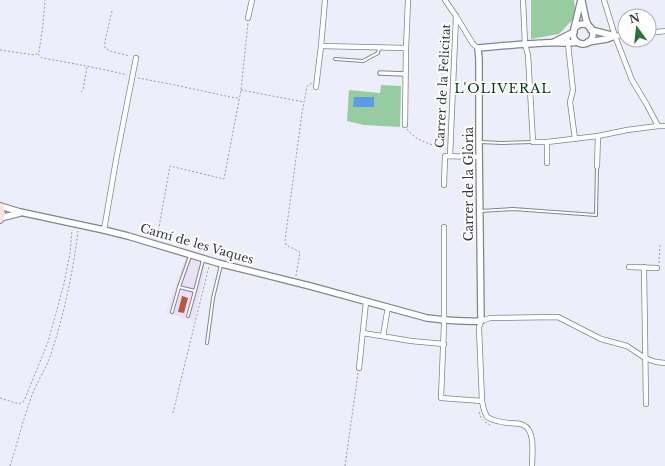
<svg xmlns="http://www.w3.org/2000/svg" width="665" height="466" viewBox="0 0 665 466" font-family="'Libre Baskerville',serif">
<rect width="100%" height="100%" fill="#eceffa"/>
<path fill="#eae1f7" d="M185 258 206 264 194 321 166 313Z"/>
<g fill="#96cca0">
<path d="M531 0H574L576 16 559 34 531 39Z"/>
<path d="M381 85 401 86 400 127 364 125 347 121 349 90 380 93Z"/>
</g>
<path fill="#5f9ae5" d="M354 97H374V107H353Z"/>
<path fill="#b75941" d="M182 296 188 298 184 313 178 312Z"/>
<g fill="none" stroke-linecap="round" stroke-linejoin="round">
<g stroke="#81848e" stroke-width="4">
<g id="service">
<path d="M335 59 363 61 378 53 379 48"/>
<path d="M480 142 502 143 532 142"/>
<path d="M480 211 513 209 596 215 597 166"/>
<path d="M190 256 179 287 195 291 203 260"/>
<path d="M172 312 179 287"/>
<path d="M188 316 195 291"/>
<path d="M207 343 213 298 221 265"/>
</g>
</g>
<g stroke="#81848e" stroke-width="5.5">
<path id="pedestrian" d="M380 73 405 74"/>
</g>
<g stroke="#81848e" stroke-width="6">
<g id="minor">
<path d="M445 0 456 16 473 44 478 48"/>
<path d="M523 0 525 44 528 55 533 142H547L598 136 627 130 658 126H665"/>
<path d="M604 0 615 36 632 80 647 105 658 126"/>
<path d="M248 18 252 0"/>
<path d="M649 33 665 31"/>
<path d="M567 35 573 90 570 102 575 139"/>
<path d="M615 36 625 35"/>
<path d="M321 46 406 48"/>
<path d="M316 87 321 46 325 0"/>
<path d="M405 125 406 48 408 0"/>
<path d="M450 156 456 16"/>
<path d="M547 163V142"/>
<path d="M597 166 598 136"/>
<path d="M444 185 445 156 479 157"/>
<path d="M444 227V324L441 398 482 401"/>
<path d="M104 230 116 160 136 58"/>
<path d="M629 267 657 268"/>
<path d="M644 267 646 404"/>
<path d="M363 333 411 341 444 344"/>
<path d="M383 336 388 307"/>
<path d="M359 368 366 302"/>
<path d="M532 466C532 455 536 430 523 425 519 423 513 423 508 423 500 422 494 421 487 417L484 410 482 401 479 328 481 321 490 318 558 317 601 339 627 346 645 358 656 362 665 363"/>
</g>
</g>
<g stroke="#81848e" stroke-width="8">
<g id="tertiary">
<path d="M582 1 586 20 589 27"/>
<circle cx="583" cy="34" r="10"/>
<path d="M574 29 581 0"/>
<path d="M591 30 615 36"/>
<path d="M554 42 574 32"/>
<path d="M588 42 607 39 615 36"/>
<path d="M0 206 20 212 104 230 128 236 218 263 310 286 427 318C445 320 463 322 481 321L479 142V60L478 48C500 46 522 44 543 43 555 42 566 44 577 42"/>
<path d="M1 218 20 213"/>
</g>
</g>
<g stroke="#81848e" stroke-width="8">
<path id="secondary" d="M0 206 2 214 0 220"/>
</g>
<g stroke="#999ba3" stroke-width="1" stroke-dasharray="2 2" stroke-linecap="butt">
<path d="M112 11 105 41V48L110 51 130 56"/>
<path d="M0 50 35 55 39 52 43 25 45 0"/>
<path d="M38 54 42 58C71 63 99 68 127 75"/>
<path d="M138 78 170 84 235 98H239"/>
<path d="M241 90 304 102"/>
<path d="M81 92 83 90 87 67"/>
<path d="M407 129C416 141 431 145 446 148"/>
<path d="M157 238 170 166 224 179 241 90 248 23"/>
<path d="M659 263 660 243"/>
<path d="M296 276 300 252 286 245 285 240 302 113 307 86 312 83"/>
<path d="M0 398 19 404 24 401 48 342 64 284 70 253 72 230"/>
<path d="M479 412 482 420"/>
<path d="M173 413 186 359 209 266"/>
<path d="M485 422 492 426"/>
<path d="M10 466C17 444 23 420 31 398 36 383 46 369 51 354 64 314 73 273 78 231"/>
<path d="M345 466 358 373"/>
</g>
<use href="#service" stroke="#fff" stroke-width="2"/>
<use href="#pedestrian" stroke="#fff" stroke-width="3.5"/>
<use href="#minor" stroke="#fff" stroke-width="4.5"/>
<use href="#tertiary" stroke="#fff" stroke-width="5.5"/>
<use href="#secondary" stroke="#fbe3e0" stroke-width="6"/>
</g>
<g text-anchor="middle" stroke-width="4" stroke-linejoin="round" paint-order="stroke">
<g font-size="12" fill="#38393d" stroke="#fff">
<text transform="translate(443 86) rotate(-87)" y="4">Carrer de la Felicitat</text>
<text transform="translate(469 184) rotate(-90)" y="4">Carrer de la Glòria</text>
<text transform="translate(197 244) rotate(16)" y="4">Camí de les Vaques</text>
</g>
<g font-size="13" letter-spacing="1" fill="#053814" stroke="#fff">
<text x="503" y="93">L'OLIVERAL</text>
</g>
</g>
<g transform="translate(637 28) rotate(345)"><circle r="19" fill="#ffffff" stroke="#afb0b1"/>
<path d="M0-3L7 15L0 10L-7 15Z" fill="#2d723d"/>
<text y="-6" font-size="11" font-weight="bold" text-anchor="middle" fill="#38393d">N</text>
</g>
</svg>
